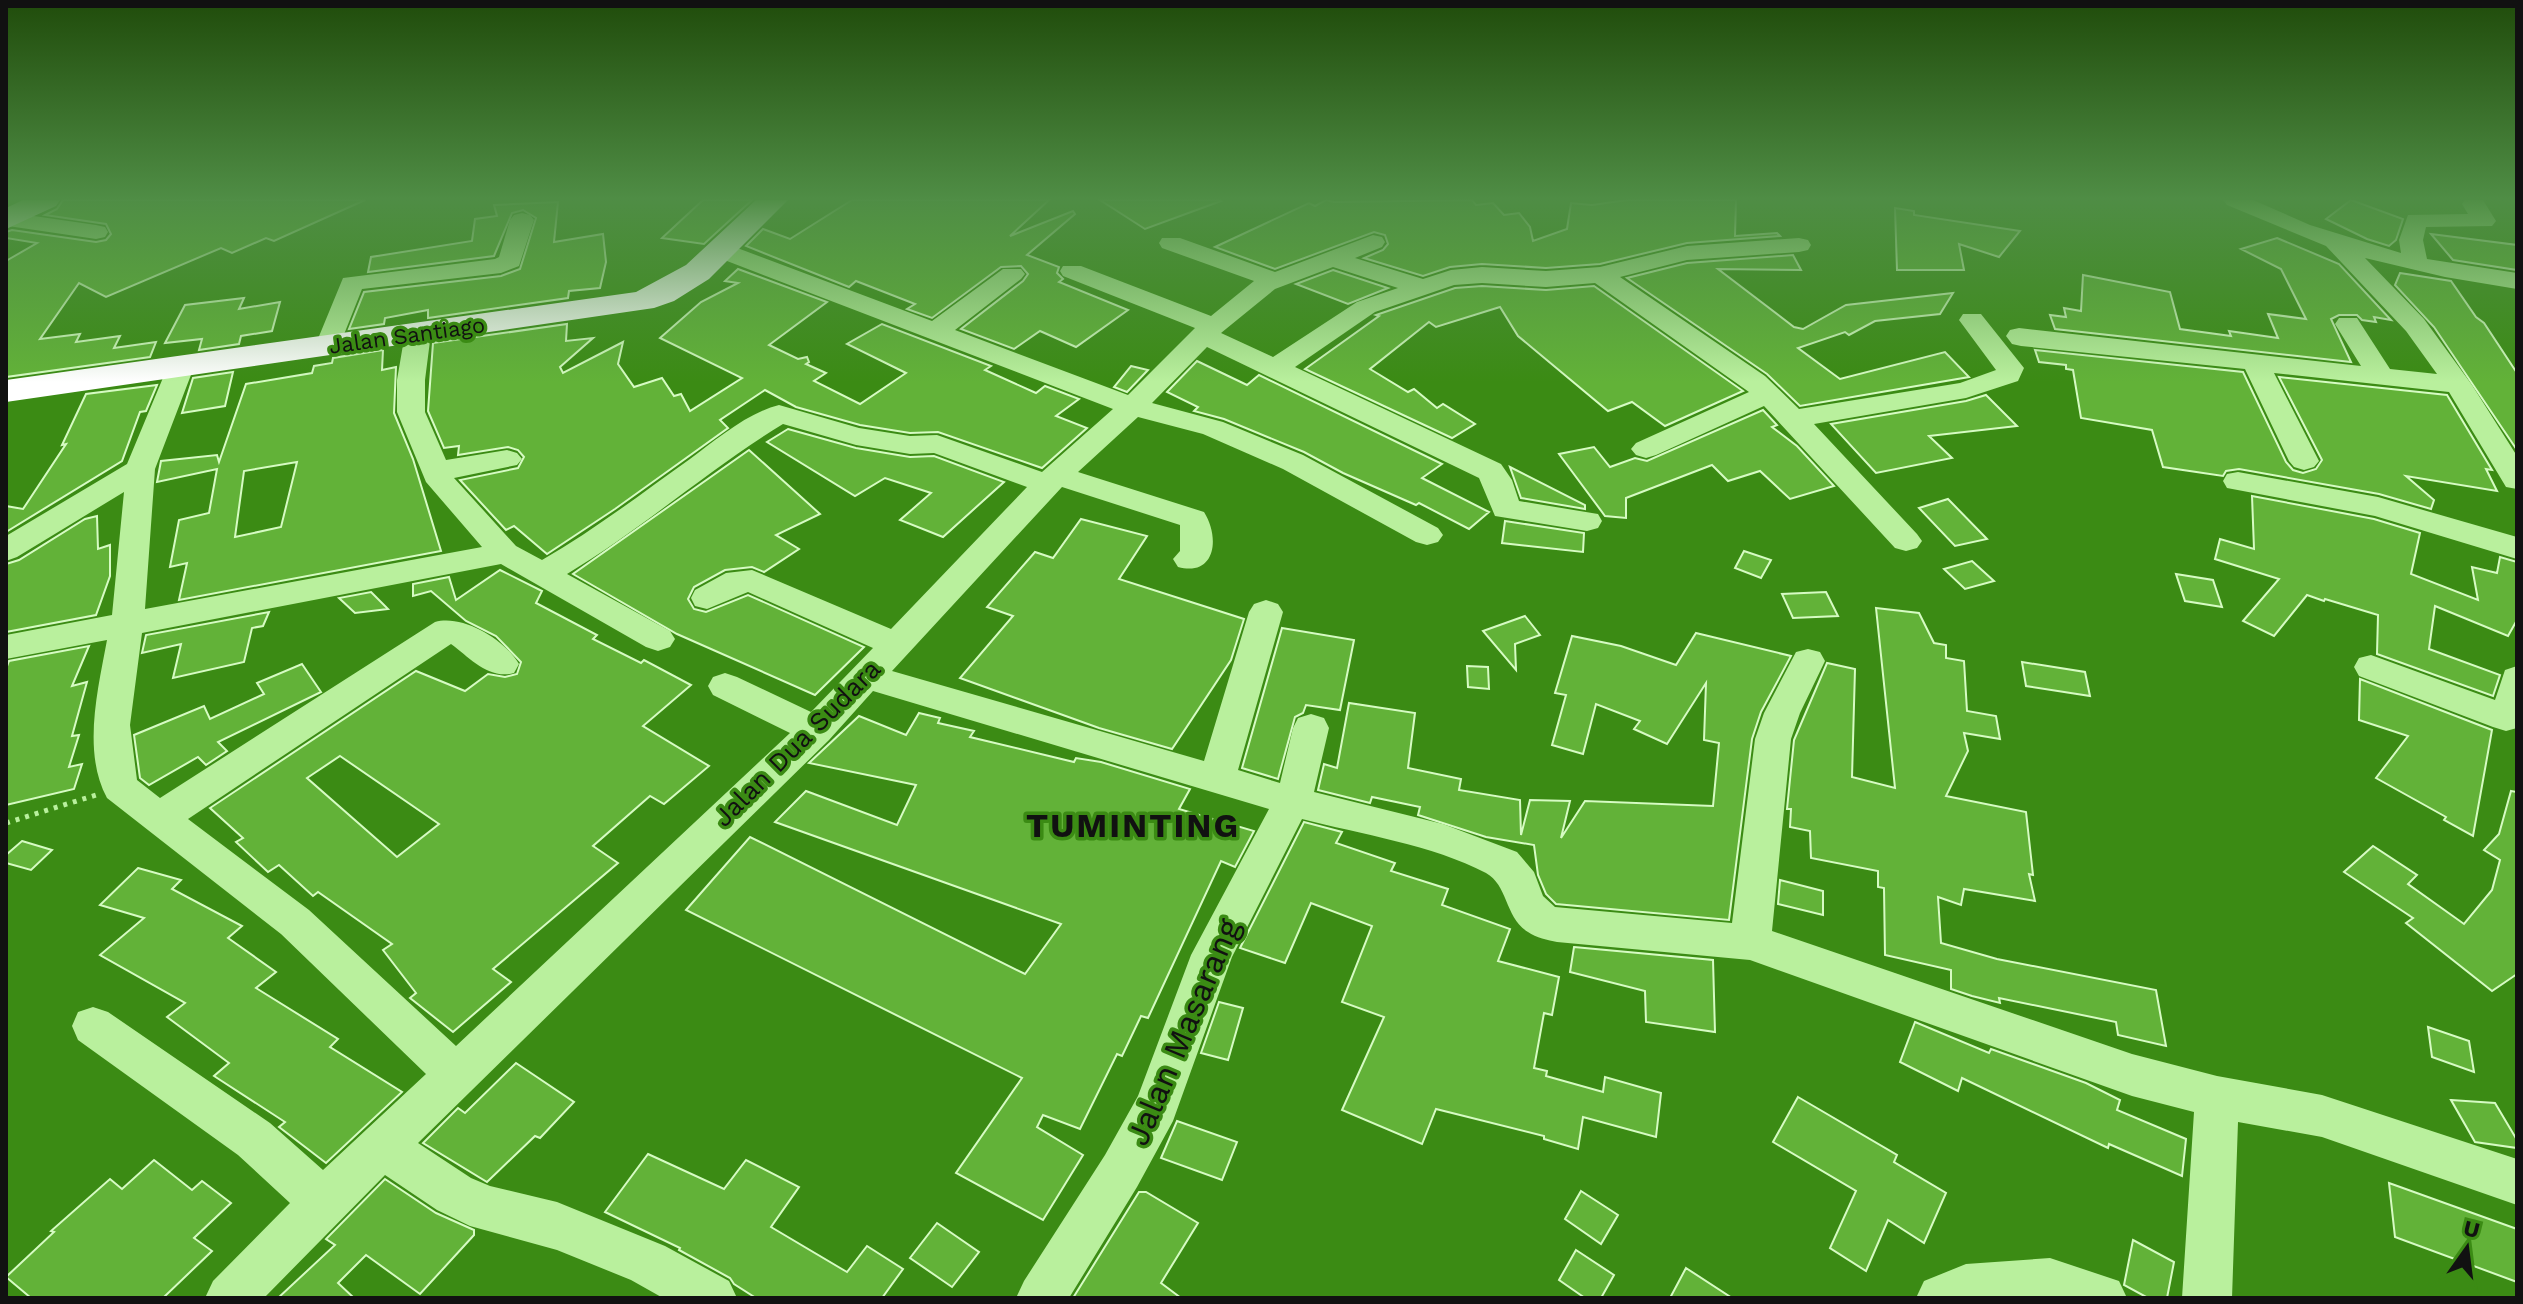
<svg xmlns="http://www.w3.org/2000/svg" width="2523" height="1304" viewBox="0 0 2523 1304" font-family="'Work Sans',sans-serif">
<rect width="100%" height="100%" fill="#3b8b14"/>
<g fill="#62b238" stroke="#d6fbc3" stroke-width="2" fill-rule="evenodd">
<path d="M63 200H365L274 241 266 238 232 253 221 248 106 297 79 283 40 339 80 334 76 342 120 336 114 348 156 342 150 357 6 377V261L37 243 6 238V232L12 230 96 242 106 240 111 234 106 224 45 215 57 209Z"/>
<path d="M703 200H752L704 244 662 238Z"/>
<path d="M852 200H1049L1010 236 1073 211 1075 214 1027 255 1059 267 1057 273 1063 279 1059 282 1128 310 1076 347 1040 331 1014 349 961 329 1023 281 1028 274 1021 266 1001 267 932 318 907 309 915 304 856 281 849 287 746 246 763 229 790 239Z"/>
<path d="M1100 200H1220L1221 201 1145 229Z"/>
<path d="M1326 200 1334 202 1472 200 1476 205 1493 203 1504 215 1519 213 1530 227 1533 241 1567 229 1571 203 1592 205 1627 200H1736L1735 236 1777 233 1780 236 1687 243 1600 264 1546 268 1482 264 1450 267 1423 276 1364 258 1383 250 1388 244 1385 235 1374 232 1275 269 1215 247 1309 203 1315 206Z"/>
<path d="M2351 200 2403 219 2396 240 2389 246 2367 239 2326 219Z"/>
<path d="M558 202 554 242 603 234 606 262 600 288 569 291 568 298 428 318V310L385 318 384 324 349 329 364 292 501 276 520 269 536 218 523 210 512 213 494 256 368 272 371 257 472 241 475 219 497 216 494 205Z"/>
<path d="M1895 208 1914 211V215L2020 231 1999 257 1959 244 1964 270H1897Z"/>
<path d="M2431 234 2517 245V270L2453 260Z"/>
<path d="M2277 238 2339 264 2391 320 2374 317 2376 322 2362 320 2357 315H2339L2331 319 2351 362 2055 329 2050 315 2066 317 2064 308 2081 311 2083 275 2170 292 2180 329 2231 336 2229 331 2278 338 2268 314 2306 319 2281 269 2241 249Z"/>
<path d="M1793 255 1801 270 1718 269 1794 327 1803 329 1846 305 1953 293 1940 314 1875 321 1849 335 1845 332 1798 348 1840 379 1945 352 1969 377 1800 406 1767 374 1627 278 1687 263Z"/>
<path d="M738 269 827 302 769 345 798 359 807 357 809 362 806 364 826 373 814 381 860 404 906 373 847 344 882 324 991 366 985 370 1036 393 1045 386 1079 399 1056 416 1087 428 1042 468 938 432 910 433 860 425 796 407 765 390 720 420 728 428 615 509 547 554 514 526 506 530 460 480 518 468 524 457 518 450 508 447 458 455 459 446 444 448 428 411 433 343 567 324 566 341 593 338 560 367 563 373 623 342 618 364 634 387 662 378 674 396 681 394 690 411 742 378 660 338 701 302 738 283 725 281Z"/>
<path d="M1333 270 1388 288 1348 304 1296 284Z"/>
<path d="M2400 273 2451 281 2476 317 2484 323 2517 373V450L2434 327 2395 285Z"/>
<path d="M1482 286 1546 290 1594 286 1743 391 1665 426 1632 402 1608 411 1518 336 1500 307 1436 327 1429 322 1370 369 1408 392 1414 389 1437 408 1443 404 1475 424 1452 438 1305 369 1379 316 1376 315 1455 288Z"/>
<path d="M244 298 239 309 280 302 272 331 241 336 239 344 199 350 202 339 165 343 185 305Z"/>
<path d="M383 350 382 370 396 367 394 413 413 459 441 551 179 600 187 563 170 567 179 520 209 513 217 469 157 482 161 461 217 455 219 462 246 384 312 373 314 366 332 363 333 358ZM297 462 281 527 235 537 244 471Z"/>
<path d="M2035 350 2243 372 2286 462 2293 470 2303 473 2316 469 2322 460 2279 377 2447 395 2492 470 2486 469 2497 491 2406 476 2434 500 2431 509 2379 494 2239 469 2226 471 2223 476 2163 467 2152 430 2081 418 2073 370 2066 369V365L2039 362Z"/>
<path d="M1197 361 1247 385 1259 375 1442 464 1422 478 1489 512 1469 529 1419 503 1416 505 1343 473 1304 452 1224 419 1194 411 1198 407 1167 392Z"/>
<path d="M1131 366 1148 370 1127 392 1114 387Z"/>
<path d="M233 372 225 406 182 413 193 378Z"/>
<path d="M157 385 146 411 140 412 122 461 6 532V506L23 509 66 444 62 445 86 394Z"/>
<path d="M1986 395 2017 426 1929 436 1952 458 1876 473 1831 424 1966 401Z"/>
<path d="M1763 410 1777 425 1772 427 1797 446 1834 486 1790 499 1760 471 1728 481 1712 465 1626 498V518L1605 516 1559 454 1594 447 1610 467 1635 458 1647 461Z"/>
<path d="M788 429 856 448 910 457 934 456 1004 482 943 537 900 520 931 493 885 478 855 496 767 442Z"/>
<path d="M749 450 820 514 776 535 799 549 764 572 752 567 725 570 694 587 688 599 694 609 706 612 748 595 864 647 815 695 677 634 573 574Z"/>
<path d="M1510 467 1585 505V509L1521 498Z"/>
<path d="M2252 496 2374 519 2420 533 2411 574 2478 600 2472 567 2497 573 2500 557 2517 562V620L2508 636 2435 606 2429 649 2500 675 2493 696 2377 654 2378 615 2325 599 2324 601 2307 595 2274 636 2243 621 2279 579 2215 559 2220 539 2254 549Z"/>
<path d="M1948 499 1987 539 1955 546 1919 508Z"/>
<path d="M97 516 98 549 110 545V576L96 615 6 632V564L19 560 85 519Z"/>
<path d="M1081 519 1147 536 1119 579 1244 619 1231 660 1172 749 1099 728 960 678 1013 616 987 607 1035 552 1053 558Z"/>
<path d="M1505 521 1584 533 1583 552 1502 543Z"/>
<path d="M1744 551 1771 560 1761 578 1735 568Z"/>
<path d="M1972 561 1994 581 1965 589 1944 569Z"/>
<path d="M500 570 542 591 536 603 597 635 593 639 641 663 644 660 691 685 643 726 709 766 664 804 650 796 593 846 618 863 493 969 511 982 453 1032 410 998 416 993 383 950 392 944 318 892 313 896 279 865 268 872 236 842 243 838 210 808 416 671 465 691 488 674 505 677 517 674 521 662 496 636 466 621 431 591 413 596V584L449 577 456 600ZM340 756 439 824 397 857 307 778Z"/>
<path d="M2176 574 2213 580 2222 607 2185 601Z"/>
<path d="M371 592 388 609 355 613 339 598Z"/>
<path d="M1826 592 1838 616 1793 618 1782 594Z"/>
<path d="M1876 608 1919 613 1934 643 1946 645V658L1964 661 1967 711 1996 716 2000 739 1964 733 1968 751 1946 796 2026 812 2033 875 2029 874 2035 901 1964 889 1961 905 1938 897 1941 943 1997 959 2156 990 2166 1046 2118 1035 2116 1022 1999 998 2000 1003 1972 996 1951 989V970L1885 955 1884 888 1878 887V871L1811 858 1810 831 1790 827 1791 809H1787L1794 740 1827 663 1855 669 1852 777 1895 788Z"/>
<path d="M269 612 263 626 252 628 244 662 173 678 181 644 142 653 146 635Z"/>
<path d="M1525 616 1540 635 1515 644 1516 670 1483 631Z"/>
<path d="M1282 628 1354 640 1340 710 1306 705 1303 713 1295 717 1278 779 1242 768Z"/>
<path d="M1696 633 1791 656 1761 712 1752 739 1729 920 1556 904 1546 894 1538 875 1534 845 1486 837 1418 815 1420 807 1372 797 1370 803 1318 790 1324 764 1337 768 1349 703 1415 713 1408 768 1461 779 1459 790 1520 800 1521 835 1530 800 1570 801 1561 838 1585 801 1713 806 1719 743 1704 740 1706 683 1667 744 1634 729 1640 721 1596 704 1583 754 1552 745 1566 695 1555 693 1572 636 1621 646 1676 665Z"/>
<path d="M89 646 72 686 87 682 72 736 79 735 69 767 82 764 74 789 6 805V669L9 661Z"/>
<path d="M2022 662 2085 672 2090 696 2026 686Z"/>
<path d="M302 664 321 692 218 742 227 751 206 765 198 757 149 785 140 778 134 735 204 706 210 719 264 694 257 683Z"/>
<path d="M1467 666 1488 667 1489 689 1468 687Z"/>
<path d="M2360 679 2492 730 2473 836 2444 820 2446 817 2376 778 2408 736 2359 720Z"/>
<path d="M919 713 940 718 938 723 974 731 970 737 1074 762 1076 758 1101 762 1190 789 1179 809 1254 831 1235 867 1221 861 1148 1018 1141 1016 1122 1056 1117 1054 1080 1129 1043 1115 1037 1127 1083 1155 1043 1220 956 1173 1022 1078 686 910 750 837 1025 974 1061 924 775 822 806 791 897 825 916 785 809 763 859 716 906 735Z"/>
<path d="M2511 791 2517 792V974L2492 991 2406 923 2413 918 2344 872 2373 846 2417 875 2408 884 2464 924 2492 890 2500 860 2484 850 2499 834Z"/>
<path d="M1304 822 1342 832 1336 843 1395 863 1391 871 1448 889 1442 905 1510 929 1498 961 1559 977 1552 1015 1544 1013 1534 1068 1547 1071 1546 1076 1603 1092 1605 1077 1661 1093 1656 1137 1583 1117 1578 1149 1544 1139V1136L1436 1109 1422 1144 1342 1110 1384 1017 1342 1002 1372 926 1311 903 1285 963 1240 948Z"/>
<path d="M22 841 52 850 31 870 6 863V855Z"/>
<path d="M138 868 181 880 172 889 242 926 228 938 276 972 256 988 338 1039 330 1047 402 1092 326 1163 279 1127 285 1122 214 1076 229 1063 167 1017 185 1003 100 955 144 918 100 905Z"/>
<path d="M1780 880 1823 891V915L1778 904Z"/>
<path d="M1574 947 1713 960 1715 1032 1646 1022 1645 991 1570 972Z"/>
<path d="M1219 1002 1243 1008 1228 1060 1201 1053Z"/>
<path d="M1915 1022 1989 1053 1991 1049 2086 1083 2120 1100 2117 1110 2186 1139 2182 1176 2109 1144 2108 1148 1962 1078 1958 1091 1900 1062Z"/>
<path d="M2428 1027 2469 1041 2474 1072 2432 1057Z"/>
<path d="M516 1063 574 1102 540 1138 535 1136 487 1182 423 1143 458 1108 465 1113Z"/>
<path d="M1798 1097 1897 1155 1894 1162 1946 1193 1924 1243 1888 1220 1866 1271 1830 1248 1856 1191 1773 1142Z"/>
<path d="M2451 1100 2495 1103 2517 1140V1148L2475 1142Z"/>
<path d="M1177 1121 1237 1142 1222 1180 1161 1158Z"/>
<path d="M648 1154 724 1189 746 1160 799 1187 771 1227 847 1272 867 1246 903 1269 882 1298H756L734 1284 730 1278 679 1250 680 1248 605 1212Z"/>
<path d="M154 1160 192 1190 202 1181 231 1203 194 1238 212 1251 163 1298H31L6 1277 54 1232 51 1231 110 1179 122 1189Z"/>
<path d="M385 1179 436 1213 474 1230V1235L420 1294 366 1255 338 1283 354 1298H278L335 1245 326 1239Z"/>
<path d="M2389 1183 2517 1229V1282L2395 1237Z"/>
<path d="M1581 1191 1618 1215 1601 1244 1565 1219Z"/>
<path d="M1139 1192H1146L1198 1223 1161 1283 1181 1298H1073Z"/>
<path d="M937 1223 979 1252 952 1287 910 1258Z"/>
<path d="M2133 1240 2174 1262 2167 1298H2148L2124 1285Z"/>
<path d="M1576 1250 1614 1275 1601 1298H1585L1559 1280Z"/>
<path d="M1686 1268 1732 1298H1670Z"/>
</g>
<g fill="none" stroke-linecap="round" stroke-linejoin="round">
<path stroke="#b9f09d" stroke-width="5" stroke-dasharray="4 6" stroke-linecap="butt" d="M6 823 96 795"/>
<g fill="#b9f09d" fill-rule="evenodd">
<path d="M2223 200H2253L2310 225 2401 253 2399 240 2408 215 2468 214 2462 204 2465 200H2483L2496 221 2492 226 2426 227 2423 240 2427 259 2517 273V289L2445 277 2365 258 2424 319 2472 385 2517 456V489L2506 487 2449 392 2274 373 2319 461 2314 467 2304 470 2294 467 2289 461 2245 369 2021 346 2012 344 2006 336 2010 330 2019 328 2361 366 2335 324 2339 318H2357L2390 369 2437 374 2406 331 2326 246 2227 205Z"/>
<path d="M6 212 96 225 105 227 108 232 105 237 96 239 8 226Z"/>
<path d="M522 213 530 215 534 220 519 266 501 273 362 289 337 352H319L315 346 343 278 495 259 499 257 510 220 514 215Z"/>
<path d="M1373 235 1382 237 1385 242 1382 247 1355 258 1423 279 1451 270 1482 267 1546 271 1600 267 1687 246 1799 238 1808 240 1811 245 1808 250 1799 252 1687 260 1620 277 1765 376 1799 409 1960 383 1996 370 1959 320 1963 314H1981L2024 368 2018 381 1966 398 1814 424 1917 534 1922 541 1917 548 1906 551 1895 548 1764 406 1656 455 1646 458 1636 455 1631 449 1636 443 1749 392 1595 283 1546 287 1482 283 1454 285 1375 312 1295 367 1501 464 1512 480 1519 501 1598 514 1602 521 1598 528 1587 531 1495 516 1479 478 1207 347 1152 403 1223 422 1303 455 1438 528 1443 535 1438 542 1427 545 1416 542 1283 469 1203 434 1138 417 1078 472 1204 512C1220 537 1216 577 1178 567L1173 559 1180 551V525L1062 487 892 671 1204 761 1249 612 1254 604 1266 600 1278 604 1283 612 1238 770 1280 783 1293 728 1298 718 1311 714 1324 718 1329 728 1314 792 1443 824 1517 852 1534 872 1543 896 1555 907 1732 923 1755 739 1764 713 1796 652 1808 649 1820 652 1825 661 1800 713 1791 739 1772 931 2132 1054 2217 1076 2322 1095 2517 1159V1205L2322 1137 2238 1122 2232 1298H2182L2194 1112 2132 1096 1750 960 1557 942C1548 940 1536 938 1528 932 1505 918 1508 885 1486 873 1433 845 1360 834 1302 819L1232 957 1173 1121 1137 1187 1069 1298H1016L1024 1281 1105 1155 1138 1096 1191 955 1269 809 873 691 829 740 418 1143 471 1178 490 1186 557 1202 665 1246 729 1281 737 1298H663L631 1280 557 1250 470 1226 437 1210 385 1175 264 1298H205L213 1281 290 1203 238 1155 78 1040 72 1026 78 1012 93 1007 108 1012 270 1123 323 1170 426 1074 281 934 107 798C82 752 98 689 107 640L6 659V635L112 615 124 492 17 557 6 561V536L127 464 170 361H190L194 367 155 469 145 609 482 547 426 482 397 412V380L405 333 409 327H427L431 333 425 380V412L446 460 507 450 517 453 522 459 517 465 454 478 516 546 542 560C594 530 641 494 690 459 716 440 747 413 779 405L859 428 910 436 937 435 1042 472 1113 409 714 256 711 251 714 246H732L932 321 1003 269H1021L1025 274 1021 279 955 330 1128 395 1195 328 1063 276 1060 271 1063 266H1081L1211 316 1254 281 1162 248 1159 243 1162 238H1180L1275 272ZM1333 267 1398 288 1357 302 1273 357 1221 333 1275 289ZM783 424 856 445 910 454 934 453 1027 487 891 629 752 570 726 573 695 590 691 598 695 606 707 609 748 592 873 648 811 712 737 677 725 673 713 677 708 686 713 695 790 733 456 1046 309 910 188 819 451 644C470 658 489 680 514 673L519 664C505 640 463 614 435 622L160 798 137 780 130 725 142 633 501 564 646 647 658 651 670 647 675 639 670 631 567 574C642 529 708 470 783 424Z"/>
<path d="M2238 472 2378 497 2517 537V559L2375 516 2227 488 2223 481 2227 474Z"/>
<path d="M2371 655 2495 700 2505 670 2517 666V728L2506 731 2493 727 2359 676 2354 667 2359 658Z"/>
<path d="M2050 1258 2119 1281 2127 1298H1916L1924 1281 1966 1264Z"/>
</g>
<g fill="#fff" fill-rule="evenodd">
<path d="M23 200H60L56 206 6 229V208Z"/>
<path d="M756 200H788L709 279 674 301 654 308 6 402V380L636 292 686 265Z"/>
</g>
</g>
<linearGradient id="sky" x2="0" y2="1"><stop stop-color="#204c0b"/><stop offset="0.52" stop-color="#4f8d45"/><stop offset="1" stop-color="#4f8d45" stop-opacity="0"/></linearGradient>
<rect width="2523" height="382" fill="url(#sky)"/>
<g text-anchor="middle" stroke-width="7" stroke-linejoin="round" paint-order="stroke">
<g font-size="22" fill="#111" stroke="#3b8b14">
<text transform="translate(407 335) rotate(-8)" y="8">Jalan Santiago</text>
</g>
<g font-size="26" fill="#111" stroke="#3b8b14">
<text transform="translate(797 743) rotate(-45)" y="9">Jalan Dua Sudara</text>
</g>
<g font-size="32" fill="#111" stroke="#3b8b14">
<text transform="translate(1183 1032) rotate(-67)" y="11">Jalan Masarang</text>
</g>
<g font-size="34" font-weight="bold" letter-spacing="2" fill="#111" stroke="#3b8b14">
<text x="1133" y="837">TUMINTING</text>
</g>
</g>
<rect width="2523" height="1304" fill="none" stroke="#111111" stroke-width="16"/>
<g transform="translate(2467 1248) rotate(14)" stroke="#3b8b14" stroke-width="6" paint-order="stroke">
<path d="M0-6L14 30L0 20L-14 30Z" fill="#111111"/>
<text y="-12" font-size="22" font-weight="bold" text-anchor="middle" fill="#111111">U</text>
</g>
</svg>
